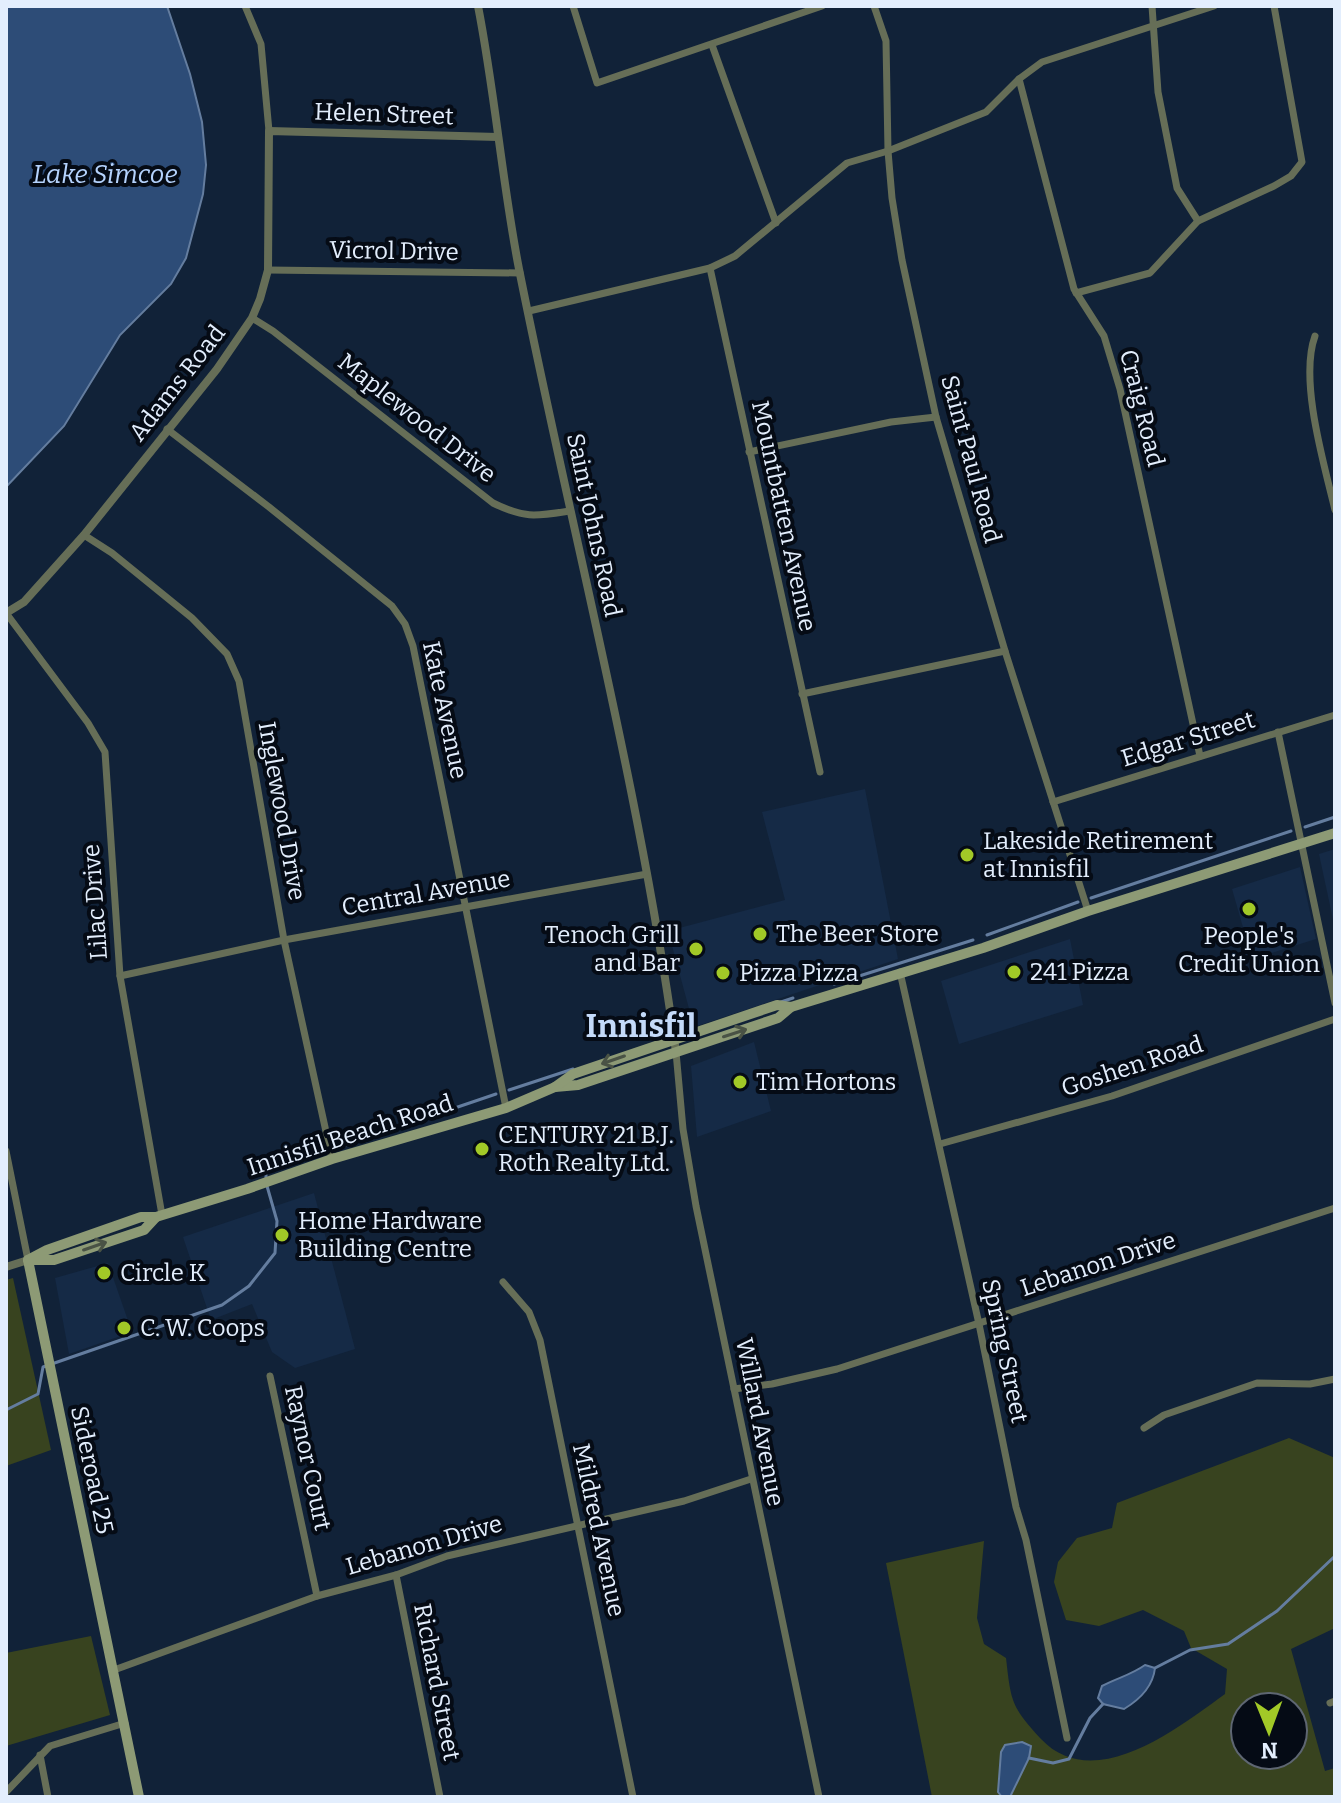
<svg xmlns="http://www.w3.org/2000/svg" width="1341" height="1803" viewBox="0 0 1341 1803" font-family="Bitter,serif">
<rect width="100%" height="100%" fill="#112238"/>
<g fill="#152a46">
<path d="M865 789 898 959 694 1027 668 931 785 900 762 812Z"/>
<path d="M1335 849V929L1319 854Z"/>
<path d="M1300 867 1316 939 1252 959 1232 889Z"/>
<path d="M1070 939 1083 1005 959 1044 941 981Z"/>
<path d="M754 1042 771 1111 697 1137 691 1066Z"/>
<path d="M314 1193 355 1349 295 1368 272 1352 252 1304 211 1320 183 1237Z"/>
<path d="M108 1263 132 1332 69 1354 55 1278Z"/>
</g>
<g fill="#38431f" fill-rule="evenodd">
<path d="M13 1278 51 1450 6 1466V1280Z"/>
<path d="M1289 1438 1335 1458V1628L1291 1649 1325 1771 1335 1768V1797H1010L1029 1758 998 1792 1002 1797H932L886 1563 984 1541 977 1618 984 1644 1006 1658C1011 1701 1011 1707 1041 1739 1094 1795 1178 1728 1225 1694L1227 1669 1191 1648 1184 1631 1143 1610 1099 1626 1066 1620 1054 1582 1058 1562 1077 1538 1112 1528 1117 1503ZM1245 1707H1293V1755H1245Z"/>
<path d="M91 1636 110 1715 6 1746V1653Z"/>
</g>
<g fill="#2d4c77" stroke="#647d9f" stroke-width="2">
<path d="M6 6H167L190 74 202 122 206 165 203 194 186 258 171 284 120 335 64 426 6 487Z"/>
<path d="M1145 1665 1155 1668C1153 1686 1139 1700 1124 1709L1103 1704 1098 1698 1102 1686C1117 1678 1131 1675 1145 1665Z"/>
<path d="M1022 1742 1031 1746 1029 1758 1010 1797H1002L998 1792 1001 1752 1005 1745Z"/>
</g>
<g fill="none" stroke-linecap="round" stroke-linejoin="round">
<g stroke="#647d9f" stroke-width="3">
<path d="M1305 827 1335 817"/>
<path d="M1091 898 1291 831"/>
<path d="M987 935 1078 902"/>
<path d="M834 984 973 940"/>
<path d="M781 1002 793 998"/>
<path d="M509 1090 573 1069"/>
<path d="M337 1148 496 1094"/>
<path d="M266 1178V1172L324 1153"/>
<path d="M6 1410 38 1394 43 1367 222 1305 249 1286 275 1253 277 1221 267 1186"/>
<path d="M1155 1668 1190 1650 1228 1644 1277 1611 1335 1556"/>
<path d="M1029 1758 1053 1763 1069 1759 1090 1718 1103 1704"/>
</g>
<g stroke="#666e57" stroke-width="7">
<path d="M245 6 261 44 269 131"/>
<path d="M573 6 597 83 822 6"/>
<path d="M874 6 886 41 888 151 892 198 902 260 936 417 1005 651 1088 911"/>
<path d="M1152 6 1158 92 1177 188 1198 221"/>
<path d="M712 45 776 223"/>
<path d="M1019 79 1074 289 1104 336 1120 389 1200 756"/>
<path d="M710 268 820 772"/>
<path d="M268 270 520 273"/>
<path d="M1076 293 1150 273 1198 221 1274 186 1291 176 1302 162 1274 6"/>
<path d="M529 311 710 268 735 256 847 163 888 151 986 112 1019 79 1042 62 1214 6"/>
<path d="M252 318 273 331 493 503C525 519 537 516 570 511"/>
<path d="M1315 336C1299 380 1324 464 1335 510"/>
<path d="M167 429 269 507 392 606 405 624 413 646 506 1108"/>
<path d="M749 452 891 422 936 417"/>
<path d="M84 535 112 553 192 618 227 654 239 681 284 940 332 1159"/>
<path d="M6 613 88 723 105 752 120 976 162 1215"/>
<path d="M802 694 1005 651"/>
<path d="M1278 732 1335 1003"/>
<path d="M1053 802 1335 715"/>
<path d="M900 972 979 1324 1016 1507 1026 1540 1067 1738"/>
<path d="M120 976 284 940 647 874"/>
<path d="M676 1052 683 1129 696 1206 819 1797"/>
<path d="M940 1144 1112 1096 1335 1019"/>
<path d="M6 1151 28 1260"/>
<path d="M503 1282 529 1312 540 1340 633 1797"/>
<path d="M270 1376 317 1596"/>
<path d="M734 1389 772 1384 837 1369 1335 1208"/>
<path d="M1144 1428 1164 1415 1257 1383 1310 1384 1335 1379"/>
<path d="M396 1575 440 1797"/>
<path d="M114 1670 317 1596 396 1575 447 1556 684 1501 751 1479"/>
<path d="M1330 1703 1335 1701"/>
<path d="M40 1755 48 1797"/>
<path d="M6 1792 50 1746 125 1723"/>
</g>
<g stroke="#666e57" stroke-width="8">
<path d="M478 6C495 93 502 182 519 269 571 530 640 789 676 1052"/>
<path d="M6 613 24 602 84 535 217 369 252 318 260 299 268 270 269 131 498 137"/>
<path d="M6 1267 28 1260"/>
</g>
<g stroke="#8d9a75" stroke-width="10">
<path d="M555 1087 578 1085 778 1018 791 1007 983 948 1088 911 1335 833"/>
<path d="M28 1260 47 1250 141 1217H156L247 1189 332 1159 506 1108 555 1087 573 1074 777 1005 791 1007"/>
<path d="M28 1260 139 1797"/>
<path d="M30 1260H54L144 1230 156 1217"/>
</g>
</g>
<defs><path id="oneway-shaft" d="M-6 0H5M1.5-3L5.5 0L1.5 3" fill="none" stroke-width="1.6" stroke-linecap="round" stroke-linejoin="round" transform="scale(2)"/></defs>
<g stroke="#495245">
<use href="#oneway-shaft" transform="translate(735 1033) rotate(-18)"/>
<use href="#oneway-shaft" transform="translate(613 1060) rotate(161)"/>
<use href="#oneway-shaft" transform="translate(95 1246) rotate(-19)"/>
</g>
<g fill="#a2c927" stroke="#050b15" stroke-width="3">
<circle cx="967" cy="855" r="8"/>
<circle cx="1249" cy="909" r="8"/>
<circle cx="760" cy="934" r="8"/>
<circle cx="696" cy="949" r="8"/>
<circle cx="1014" cy="972" r="8"/>
<circle cx="723" cy="973" r="8"/>
<circle cx="740" cy="1082" r="8"/>
<circle cx="482" cy="1149" r="8"/>
<circle cx="282" cy="1235" r="8"/>
<circle cx="104" cy="1273" r="8"/>
<circle cx="124" cy="1328" r="8"/>
</g>
<g text-anchor="middle" stroke-width="8" stroke-linejoin="round" paint-order="stroke">
<g font-size="24" fill="#e3eefd" stroke="#050b15">
<text transform="translate(384 114) rotate(2)" y="8">Helen Street</text>
<text transform="translate(394 251) rotate(1)" y="8">Vicrol Drive</text>
<text transform="translate(177 383) rotate(-52)" y="8">Adams Road</text>
<text transform="translate(1142 408) rotate(76)" y="8">Craig Road</text>
<text transform="translate(417 418) rotate(38)" y="8">Maplewood Drive</text>
<text transform="translate(971 459) rotate(75)" y="8">Saint Paul Road</text>
<text transform="translate(784 516) rotate(78)" y="8">Mountbatten Avenue</text>
<text transform="translate(594 525) rotate(78)" y="8">Saint Johns Road</text>
<text transform="translate(445 710) rotate(78)" y="8">Kate Avenue</text>
<text transform="translate(1188 739) rotate(-17)" y="8">Edgar Street</text>
<text transform="translate(282 811) rotate(80)" y="8">Inglewood Drive</text>
<text transform="translate(426 893) rotate(-10)" y="8">Central Avenue</text>
<text transform="translate(95 902) rotate(-94)" y="8">Lilac Drive</text>
<text transform="translate(1132 1066) rotate(-18)" y="8">Goshen Road</text>
<text transform="translate(350 1135) rotate(-18)" y="8">Innisfil Beach Road</text>
<text transform="translate(1098 1264) rotate(-18)" y="8">Lebanon Drive</text>
<text transform="translate(1005 1351) rotate(78)" y="8">Spring Street</text>
<text transform="translate(760 1422) rotate(79)" y="8">Willard Avenue</text>
<text transform="translate(308 1458) rotate(78)" y="8">Raynor Court</text>
<text transform="translate(92 1470) rotate(78)" y="8">Sideroad 25</text>
<text transform="translate(599 1530) rotate(78)" y="8">Mildred Avenue</text>
<text transform="translate(424 1545) rotate(-16)" y="8">Lebanon Drive</text>
<text transform="translate(437 1682) rotate(79)" y="8">Richard Street</text>
</g>
<g font-size="24" fill="#e3eefd" stroke="#050b15" text-anchor="start">
<text x="983" y="849">Lakeside Retirement<tspan x="983" dy="28">at Innisfil</tspan></text>
<text x="776" y="942">The Beer Store</text>
<text x="680" y="943" text-anchor="end">Tenoch Grill<tspan x="680" dy="28">and Bar</tspan></text>
<text x="1249" y="944" text-anchor="middle">People's<tspan x="1249" dy="28">Credit Union</tspan></text>
<text x="1030" y="980">241 Pizza</text>
<text x="739" y="981">Pizza Pizza</text>
<text x="756" y="1090">Tim Hortons</text>
<text x="498" y="1143">CENTURY 21 B.J.<tspan x="498" dy="28">Roth Realty Ltd.</tspan></text>
<text x="298" y="1229">Home Hardware<tspan x="298" dy="28">Building Centre</tspan></text>
<text x="120" y="1281">Circle K</text>
<text x="140" y="1336">C. W. Coops</text>
</g>
<g font-size="26" font-style="italic" fill="#b5d3fd" stroke="#050b15">
<text x="105" y="183">Lake Simcoe</text>
</g>
<g font-size="32" font-weight="bold" fill="#c4daf9" stroke="#050b15">
<text x="641" y="1037">Innisfil</text>
</g>
</g>
<rect width="1341" height="1803" fill="none" stroke="#e3eefd" stroke-width="16"/>
<g transform="translate(1269 1731) rotate(179)"><circle r="38" fill="#050b15" stroke="#5e6672" stroke-width="2"/>
<path d="M0-6L14 30L0 20L-14 30Z" fill="#a2c927"/>
<text y="-12" font-size="22" font-weight="bold" text-anchor="middle" fill="#e3eefd">N</text>
</g>
</svg>
